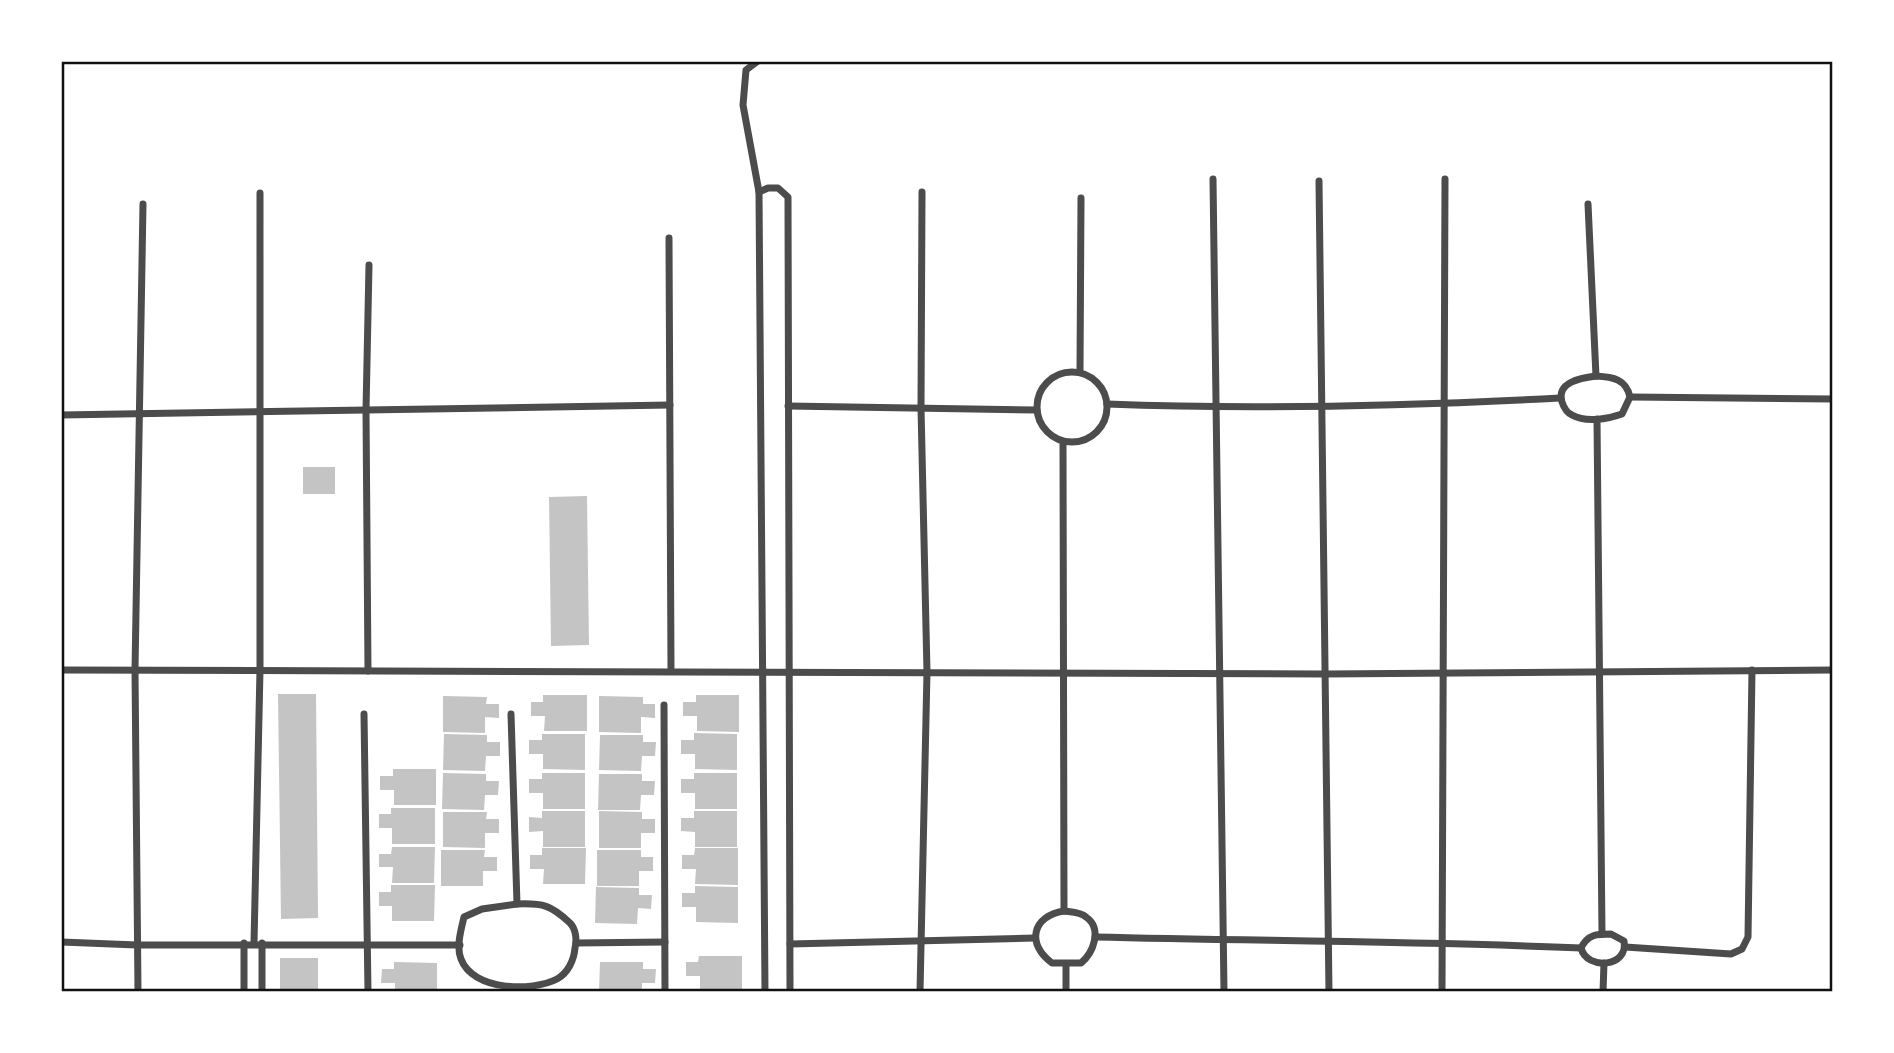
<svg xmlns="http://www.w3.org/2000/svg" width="1894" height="1053" viewBox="0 0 1894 1053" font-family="'Nunito Sans',sans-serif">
<rect width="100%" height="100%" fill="#fff"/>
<g fill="#c4c4c4">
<rect x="303" y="467" width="32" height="27"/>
<path d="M587 496 589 645 551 646 549 497Z"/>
<path d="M278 694H316L318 918 281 919Z"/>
<path d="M543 695H587V731H544L545 716H531V702H543Z"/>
<path d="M696 695H739V732L697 731V716H683V702H696Z"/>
<path d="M443 696 487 697 486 704H499V718L485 717V733L443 732Z"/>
<path d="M599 696 643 697V704H655V718L641 717V733L599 732Z"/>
<path d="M694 733 737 734V770L695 769V754H681V740H694Z"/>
<path d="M444 734 487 735V742H500V756H486L485 771 443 770Z"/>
<path d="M542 734H585V770L543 769V754H529V740H542Z"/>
<path d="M600 735H643V742H656L655 756H642L641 771 599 770Z"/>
<path d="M393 769H436V805H394V790H380V776H393Z"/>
<path d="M443 773 486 774V781H499L498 795H485L484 810 442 809Z"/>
<path d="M542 773H585V809H543V793H529V779H542Z"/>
<path d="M694 773H737V809H695V793H681V779H694Z"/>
<path d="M599 774H642V781H655L654 795H641L640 810H598Z"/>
<path d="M391 808H435V844H392V828H379V814H391Z"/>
<path d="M542 811H585V847H543V831L529 832V817L542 818Z"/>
<path d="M599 811 642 812V819H655V833H641V848H599Z"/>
<path d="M694 811H737V847H695V832L681 831V818H694Z"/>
<path d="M443 812H487L486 819H499V833H485V848L443 847Z"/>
<path d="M392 847H435L434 883H392L393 867H379V854H391Z"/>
<path d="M542 848H586L585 884H543L544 869H530V855H542Z"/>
<path d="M695 848H738V885L695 884 696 869H682V855H694Z"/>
<path d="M441 850H485L484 857H497V871H483V886H441Z"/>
<path d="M597 850H641V857H653V871H639V886H597Z"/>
<path d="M391 885H435L434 921H392V906H379V892H391Z"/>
<path d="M695 886 738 887V923L696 922V907H682V893H695Z"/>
<path d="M596 887 639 888V895H652L651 909 638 908 637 924 595 923Z"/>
<path d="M699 956H742V992L700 991V976H686V962H698Z"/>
<rect x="280" y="958" width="38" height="34"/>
<path d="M394 962 437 963V992H395V983H381L382 969H394Z"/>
<path d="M600 962H643V969H656L655 983H642V992H599Z"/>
</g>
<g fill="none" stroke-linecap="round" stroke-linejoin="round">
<g stroke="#4c4c4c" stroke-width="7">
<path d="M758 61 746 70 743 105 759 192 765 992"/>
<path d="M1213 179 1224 992"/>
<path d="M1319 181 1329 992"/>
<path d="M759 192 768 188H778L788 197 790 992"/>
<path d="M1588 204 1596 376"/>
<path d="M669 238 671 671"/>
<path d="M1080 372 1081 198"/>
<circle cx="1072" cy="407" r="35"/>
<path d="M1596 376C1613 377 1626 379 1630 397L1622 414C1608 419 1586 423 1572 415 1567 413 1564 408 1562 402 1556 382 1581 378 1596 376Z"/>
<path d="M1630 397 1833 399"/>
<path d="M1107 404C1259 410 1409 406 1560 398"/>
<path d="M788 406 1036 410"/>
<path d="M61 415 670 405"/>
<path d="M1597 419 1602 934"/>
<path d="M1063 442 1064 911"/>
<path d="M61 670 1325 674 1833 670"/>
<path d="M368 671 366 410 369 265"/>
<path d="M664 705 665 992"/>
<path d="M364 714 368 992"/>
<path d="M511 714 517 904"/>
<path d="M517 904C543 903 551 905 570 923 576 929 577 940 575 948 574 960 568 973 557 979 532 992 473 991 461 959 456 947 461 930 464 917L482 909Z"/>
<path d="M1064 911C1071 912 1081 912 1086 917 1103 929 1093 953 1081 963H1052C1026 944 1032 916 1064 911Z"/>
<path d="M1611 934 1624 941C1629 967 1587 971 1581 948 1588 934 1597 934 1611 934Z"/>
<path d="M1095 937C1257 941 1419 941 1581 948"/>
<path d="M61 942 137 945H460"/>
<path d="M254 943 260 670V193"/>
<path d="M576 943 665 942"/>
<path d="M790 944 1035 938"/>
<path d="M1625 947 1731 954 1742 949 1748 937 1752 670"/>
<path d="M138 992 135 670 143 204"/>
<path d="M244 992V943"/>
<path d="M262 992V943"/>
<path d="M920 992 927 672 921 408 922 192"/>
<path d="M1066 992V964"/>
<path d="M1442 992 1445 179"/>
<path d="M1603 992 1604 963"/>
</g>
</g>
<rect width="1894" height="1053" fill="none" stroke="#ffffff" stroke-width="126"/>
<rect x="63" y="63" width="1768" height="927" fill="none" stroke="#111" stroke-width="2.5"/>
</svg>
